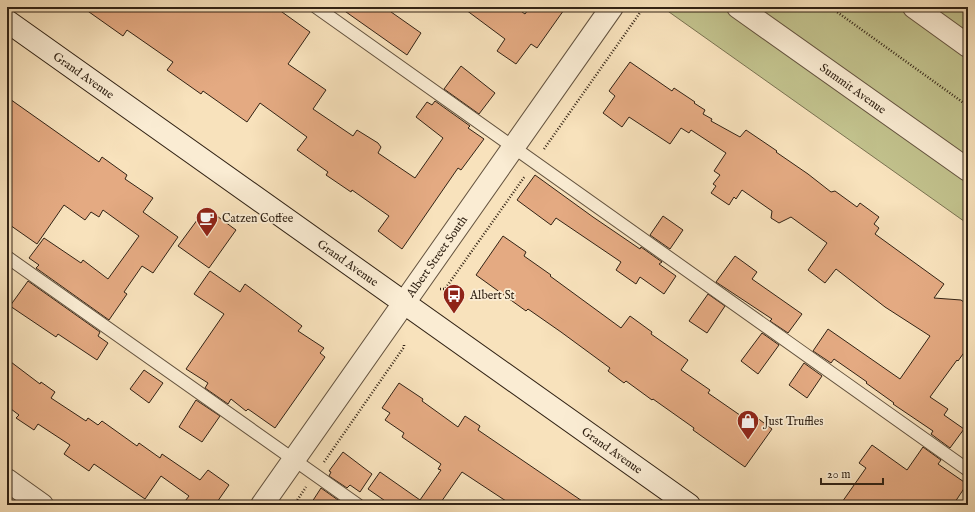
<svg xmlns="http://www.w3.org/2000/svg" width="975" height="512" viewBox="0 0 975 512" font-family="'IM FELL English',serif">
<rect width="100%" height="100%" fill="#f8e2bc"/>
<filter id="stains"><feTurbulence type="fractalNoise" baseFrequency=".005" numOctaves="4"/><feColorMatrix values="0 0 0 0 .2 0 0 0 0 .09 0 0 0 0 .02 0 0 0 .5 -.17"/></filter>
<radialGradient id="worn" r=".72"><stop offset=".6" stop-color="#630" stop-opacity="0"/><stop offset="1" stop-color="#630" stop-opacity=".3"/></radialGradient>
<path fill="#c2c28d" stroke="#7a7251" d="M662 7H968V224Z"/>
<g fill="#e4aa82" stroke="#322315">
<path d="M82 7H275L310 32 288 64 326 90 313 109 353 136 357 130 378 143 381 147 378 153 415 178 443 138 416 117 427 102 432 105 435 101 470 126 468 128 484 139 461 170 458 168 402 249 378 231 389 216 352 190 351 192 326 175 328 172 297 150 307 137 260 103 247 122 203 91 201 94 167 70 173 62 127 30 123 36Z"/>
<path d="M339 7H384L421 33 407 55Z"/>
<path d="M462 7H515L525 14 530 7H566L537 48 531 44 516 64 497 51 505 39Z"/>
<path d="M630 62 672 91 674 88 695 102 694 103 705 110 703 114 712 119 711 121 740 137 746 130 777 151 776 152 808 174 831 192 835 191 857 207 860 203 879 217 874 224 879 228 875 234 944 284 934 298 961 300 968 305V347L958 361 957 360 930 397 948 409 944 415 964 429 950 448 931 434 933 431 893 404 894 403 866 383 867 382 834 359 831 363 813 351 828 329 900 379 930 336 885 307 836 269 825 283 808 270 827 243 791 217 779 223 771 218 772 211 742 190 736 199 734 197 729 205 711 193 716 186 713 184 720 175 714 171 726 153 691 130 689 133 681 128 670 144 629 117 622 127 603 113 615 96 609 91Z"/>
<path d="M461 66 495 93 479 114 444 89Z"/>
<path d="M7 97 99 162 102 157 127 175 125 179 153 198 143 212 178 237 153 273 142 266 124 292 127 294 109 320 36 268 39 265 29 258 44 238 81 263 83 260 108 279 139 236 103 210 99 217 91 212 85 220 64 205 37 244 7 223Z"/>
<path d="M535 175 593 217 640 249 641 247 662 262 659 264 676 276 664 294 640 277 636 284 616 270 621 262 556 218 551 225 517 200Z"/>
<path d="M206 208 236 230 209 268 178 246Z"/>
<path d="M663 216 683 230 670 249 650 235Z"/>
<path d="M503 236 526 252 524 256 551 275 550 276 621 328 630 316 652 332 651 334 688 360 681 370 710 390 708 393 747 420 752 414 772 429 745 467 693 430 694 428 653 399 652 400 626 381 624 383 608 371 610 368 561 332 528 309 526 311 476 275Z"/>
<path d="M735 256 757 272 752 279 802 314 788 333 770 321 772 319 716 282Z"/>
<path d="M210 271 240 292 245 284 302 326 298 331 324 348 320 353 325 357 275 428 248 409 246 411 231 399 228 404 205 388 208 383 186 369 224 314 194 294Z"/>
<path d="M28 281 100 332 98 336 108 343 97 360 58 334 56 337 10 306Z"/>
<path d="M708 294 725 306 707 333 689 321Z"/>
<path d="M762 333 779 345 758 374 741 361Z"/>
<path d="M7 359 40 384 41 382 55 392 51 398 86 421 88 418 98 425 102 421 137 446 139 443 160 458 162 454 200 480 208 470 229 485 215 505H182L189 496 161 476 145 499 94 464 89 471 64 454 70 445 38 424 34 430 16 418 19 415 7 406Z"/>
<path d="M804 363 822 376 807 398 789 385Z"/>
<path d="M144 370 163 383 149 403 130 389Z"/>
<path d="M399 383 423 399 422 401 458 427 465 416 480 426 478 430 588 505H512L462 472 439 505H391L368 489 380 472 420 500 441 470 438 469 441 464 402 437 404 433 385 420 390 413 382 408Z"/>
<path d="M196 400 220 416 202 442 179 427Z"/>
<path d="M872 445 907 470 923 447 941 460 938 464 967 484 953 505H840L866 468 859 463Z"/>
<path d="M343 452 372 474 360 492 350 485 347 488 329 476 331 472 329 471Z"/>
<path d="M321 488 338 500 335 505H310Z"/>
</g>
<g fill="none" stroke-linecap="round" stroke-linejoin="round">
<g stroke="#64533f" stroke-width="14">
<g id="service">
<path d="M316 7 968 470"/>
<path d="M7 257 358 505"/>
</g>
</g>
<g stroke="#64533f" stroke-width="24">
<g id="minor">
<path d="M7 480 42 505"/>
<path id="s1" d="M262 505 612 7"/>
</g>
</g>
<g stroke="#64533f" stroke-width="24">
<g id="tertiary">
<path id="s2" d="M738 7 968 170"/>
<path d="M914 7 968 46"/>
</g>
</g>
<g stroke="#322315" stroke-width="24">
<g id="secondary">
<path id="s3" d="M7 21 689 505"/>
</g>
</g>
<g stroke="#322315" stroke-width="2.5" stroke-dasharray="1 2" stroke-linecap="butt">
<path d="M830 7 968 106"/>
<path d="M544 149 644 7"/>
<path d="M440 289H445L525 176"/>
<path d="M324 462 404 347V343"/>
<path d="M294 505 306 487"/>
</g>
<use href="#service" stroke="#faecd3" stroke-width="12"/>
<use href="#minor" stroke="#faecd3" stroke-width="22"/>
<use href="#tertiary" stroke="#faecd3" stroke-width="22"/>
<use href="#secondary" stroke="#faecd3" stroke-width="22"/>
</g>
<defs>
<g id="cafe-pin" transform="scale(1.15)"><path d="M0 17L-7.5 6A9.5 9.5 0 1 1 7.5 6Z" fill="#8f2418" stroke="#faecd3"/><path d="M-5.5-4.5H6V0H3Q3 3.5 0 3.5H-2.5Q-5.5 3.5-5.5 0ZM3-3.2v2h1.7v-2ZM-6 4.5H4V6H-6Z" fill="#fff"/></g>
<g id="bus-pin" transform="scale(1.15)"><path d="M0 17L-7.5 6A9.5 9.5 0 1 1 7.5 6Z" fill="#8f2418" stroke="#faecd3"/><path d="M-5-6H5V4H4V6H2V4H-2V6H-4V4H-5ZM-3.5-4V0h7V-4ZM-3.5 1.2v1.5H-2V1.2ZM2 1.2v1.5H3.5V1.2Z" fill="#fff"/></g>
<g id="shop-pin" transform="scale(1.15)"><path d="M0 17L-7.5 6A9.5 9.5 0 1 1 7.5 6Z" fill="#8f2418" stroke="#faecd3"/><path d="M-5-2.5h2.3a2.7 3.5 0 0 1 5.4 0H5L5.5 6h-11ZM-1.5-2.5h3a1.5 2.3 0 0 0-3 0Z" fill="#fff"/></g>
</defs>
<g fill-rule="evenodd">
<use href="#cafe-pin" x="207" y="218"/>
<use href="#bus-pin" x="454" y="295"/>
<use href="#shop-pin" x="748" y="421"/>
</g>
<g text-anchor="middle" stroke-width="3.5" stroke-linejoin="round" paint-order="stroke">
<g font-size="12" fill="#322315" stroke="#faecd3">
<text dy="4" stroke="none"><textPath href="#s3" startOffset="94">Grand Avenue</textPath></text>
<text dy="4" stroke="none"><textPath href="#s2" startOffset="141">Summit Avenue</textPath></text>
<text dy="4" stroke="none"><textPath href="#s1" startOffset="304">Albert Street South</textPath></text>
<text dy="4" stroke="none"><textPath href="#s3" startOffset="418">Grand Avenue</textPath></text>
<text dy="4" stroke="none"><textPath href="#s3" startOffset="742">Grand Avenue</textPath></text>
</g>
<g font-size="12" fill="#322315" stroke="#faecd3" text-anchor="start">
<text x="222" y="222">Catzen Coffee</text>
<text x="470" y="299">Albert St</text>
<text x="764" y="425">Just Truffles</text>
</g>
</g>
<rect width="975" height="512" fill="none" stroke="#f8e2bc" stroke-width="24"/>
<rect x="8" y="8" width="959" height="496" fill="none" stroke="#322315" stroke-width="2"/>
<rect x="12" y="12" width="951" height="488" fill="none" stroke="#322315"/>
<path d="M821 478v6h62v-6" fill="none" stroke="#322315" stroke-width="2"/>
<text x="827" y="478" font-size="12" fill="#322315" stroke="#faecd3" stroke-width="3" paint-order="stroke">20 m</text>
<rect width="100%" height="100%" filter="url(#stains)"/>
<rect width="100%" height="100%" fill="url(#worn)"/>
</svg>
